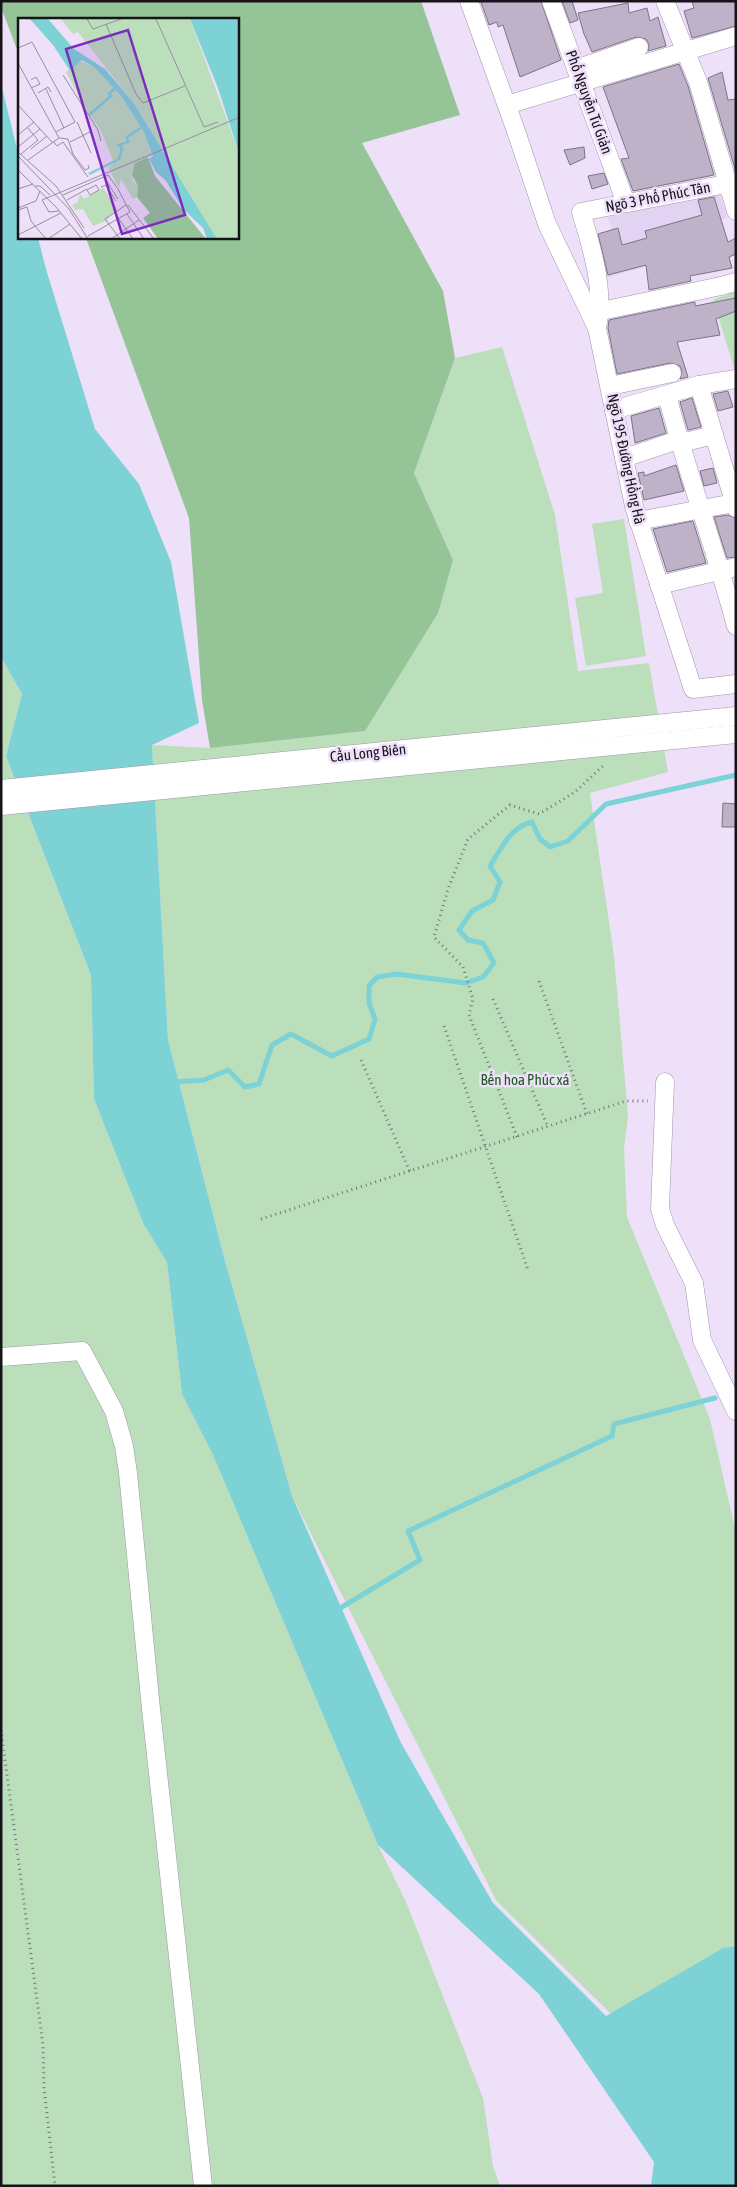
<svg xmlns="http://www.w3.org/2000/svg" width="737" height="2187" viewBox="0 0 737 2187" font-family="'Asap Condensed',sans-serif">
<rect width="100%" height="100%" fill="#ede0f8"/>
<path fill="#e3d3f2" d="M719 191 727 218 713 222 719 245 604 279 596 234 612 230 606 211Z"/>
<g fill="#bbdfbb">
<path d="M736 291V374L713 300Z"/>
<path d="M502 347 555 515 578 671 649 663 668 772 590 793 614 956 628 1116 624 1149 627 1217 710 1419 736 1533V1946L723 1948 611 2014 496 1900 292 1496 225 1261 168 1040 152 745 210 748 365 731 453 560 414 473 455 358Z"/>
<path d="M624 519 646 656 586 666 575 598 603 593 592 524Z"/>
<path d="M1 657 22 694 6 756 91 975 94 1099 144 1225 167 1262 182 1394 213 1455 378 1845 406 1902 483 2098 493 2166 500 2186H1Z"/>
</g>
<path fill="#95c496" d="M1 1H421L460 115 362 143 443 291 455 358 414 473 453 560 438 613 365 731 210 748 202 700 189 518 86 238H238V19H19V55L1 7Z"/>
<path fill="#7dd2d6" d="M1 84 19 157V238H38L46 269 95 429 139 484 171 562 199 723 152 745 168 1040 225 1261 292 1496 401 1743 493 1903 606 2016 723 1948 736 1946V2186H651L654 2162 539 1994 378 1845 213 1455 182 1394 167 1262 144 1225 94 1099 91 975 6 756 22 694 1 657Z"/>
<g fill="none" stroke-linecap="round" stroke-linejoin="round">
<g stroke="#7dd2d6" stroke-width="5">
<path d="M174 1082 204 1080 228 1070 245 1087 259 1084 272 1045 291 1034 332 1056 369 1039 375 1019 369 1003V986L377 977 396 974 466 983 483 977 494 963 483 943 468 940 459 930 472 911 493 900 500 882 490 866C501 849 510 827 532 822L540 839 550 847 568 841 606 804 736 775"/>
<path d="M337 1610 420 1560 408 1531 612 1436 614 1424 715 1398"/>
</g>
</g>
<g fill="#beb2c9" stroke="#7d7287">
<path d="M486 1H541L561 60 520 77 503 25 498 27 497 22 489 25 481 2Z"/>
<path d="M562 1H572L578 20 570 23Z"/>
<path d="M692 1H736V26L692 38 684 11 694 8Z"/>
<path d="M628 3 629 13 647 8 650 21 658 17 666 46 648 51 649 44 646 39 636 37 592 52 584 34 578 13Z"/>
<path d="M679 64 688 86 714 175 633 191 621 159 629 158 603 87Z"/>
<path d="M722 72 728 100 736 99V172L708 78Z"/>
<path d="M584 147 585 158 570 165 564 150Z"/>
<path d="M604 173 608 184 592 189 588 176Z"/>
<path d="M714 197 728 242 736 238V254L729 257 732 268 690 276 691 281 649 290 646 265 608 275 598 234 618 228 622 245 647 238 645 231 702 215 698 200Z"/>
<path d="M736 298V311L716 319 720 335 677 342 688 377 680 379 682 371 680 366 670 363 617 374 608 328 609 320 695 302V306Z"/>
<path d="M728 391 733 407 718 411 713 394Z"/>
<path d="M692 398 701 427 688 430 680 402Z"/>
<path d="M659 408 666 433 635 443 631 416Z"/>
<path d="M676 465 684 491 644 500 638 473 644 472V476Z"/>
<path d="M713 468 717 483 704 486 700 471Z"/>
<path d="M728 515 736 518V557L727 558 714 517Z"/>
<path d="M693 521 706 563 667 572 653 529Z"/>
<path d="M723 803 736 804V827H722Z"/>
</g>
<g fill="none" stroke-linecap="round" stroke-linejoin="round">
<g stroke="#a195ac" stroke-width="19">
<g id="minor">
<path d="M469 1 516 131 547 224 597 328"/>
<path d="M551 1 626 203"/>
<path d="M665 1 698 82 736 211"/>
<path d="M576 69 639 47"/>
<path d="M507 105 736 36"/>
<path d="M736 182 581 212C592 248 605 291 597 328L634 506 693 689 736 684"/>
<path d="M601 311 721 286 736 282"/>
<path d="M699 385 736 508"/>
<path d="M610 386 672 373"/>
<path d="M667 395C687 473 715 548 736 626"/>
<path d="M614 410 699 385 736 379"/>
<path d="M624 458 678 440 689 441 714 435"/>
<path d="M638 521 734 503"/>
<path d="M659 585 736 567"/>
<path d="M665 1082 660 1209 665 1225 694 1283 702 1340 736 1411"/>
<path d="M1 1357 82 1351 114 1411 124 1446 128 1473 151 1709 203 2186"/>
</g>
</g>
<g stroke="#7a7181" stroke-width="3" stroke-dasharray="1 4" stroke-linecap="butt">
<path d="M539 981 587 1114"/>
<path d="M493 999 548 1127"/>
<path d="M444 1026 528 1270"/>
<path d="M361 1060 410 1172"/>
<path d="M517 1137 469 1015 473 999 463 967 434 937 448 889 468 839 510 805 539 814 575 792 605 764"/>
<path d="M261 1219 626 1101H648"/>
<path d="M1 1730 43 2045 44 2088 55 2186"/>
</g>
<use href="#minor" stroke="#fff" stroke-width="18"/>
<g stroke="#69616f" stroke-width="5.5">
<path id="rail" d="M1 798 736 725"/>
</g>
<use href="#rail" stroke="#ede0f8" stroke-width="4" stroke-dasharray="11" stroke-linecap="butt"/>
<g stroke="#a195ac" stroke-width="19" stroke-linecap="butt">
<g id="minor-bridge">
<path d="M1 789 736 716"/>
<path d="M1 806 736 734"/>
</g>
</g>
<use href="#minor-bridge" stroke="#fff" stroke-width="18"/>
</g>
<g text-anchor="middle" stroke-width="5" stroke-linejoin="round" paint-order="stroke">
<g font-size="15" fill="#18131b" stroke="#ede0f8">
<text transform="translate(589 102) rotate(70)" y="5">Phố Nguyễn Tư Giản</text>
<text transform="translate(658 197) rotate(-11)" y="5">Ngõ 3 Phố Phúc Tân</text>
<text transform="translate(626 459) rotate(78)" y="5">Ngõ 195 Đường Hồng Hà</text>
<text transform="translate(368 753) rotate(-6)" y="5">Cầu Long Biên</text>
</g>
<g font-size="15" fill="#1a5c21" stroke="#ede0f8">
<text x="525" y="1085">Bến hoa Phúc xá</text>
</g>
</g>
<g transform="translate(18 18)">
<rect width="221" height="221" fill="#ede0f8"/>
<path d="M43 1H172L221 135V221H199L115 84 60 14 55 16ZM63 43 76 49 103 78 126 114 135 138 130 139 114 162 120 168 119 179 115 181 103 161 101 170 90 149 96 145 82 111 70 95 48 54ZM85 170 99 190 88 203 75 208 65 191 57 192 54 187 60 184 62 176 66 181Z" fill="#bbdfbb"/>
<path d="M130 139 137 158 188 221H140L125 200 132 195 119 179 120 168 114 157 117 145Z" fill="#95c496"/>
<path d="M12 1H30L56 31 87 51 115 84 199 221H189L185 210 166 192 148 163 138 154 131 141 135 138 126 114 103 78 76 49 64 42 52 53 35 27ZM172 1H221V135L200 70Z" fill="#7dd2d6"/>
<path fill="none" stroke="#7dd2d6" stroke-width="2.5" d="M71 97 93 78 91 76 97 70M71 156 101 141 104 130 101 127 110 124 109 119 123 110"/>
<path fill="none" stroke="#988ea0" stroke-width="1" d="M69 1 75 11 103 1M138 1 186 109 200 104M88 6 118 76 125 85 167 68M0 30 14 24 57 104 38 114M0 45 41 120 10 142M45 57 80 112 83 123M13 62 18 59 22 66 13 70M28 71 46 110M20 75 30 69 33 74M0 87 34 124M59 104 73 135M9 109 20 122M0 117 16 104M41 120 50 121 55 136 67 152 71 150 70 147M35 123 39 128 45 124 70 159M52 124 72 114M0 129 22 111M13 131 29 118M0 134 38 168 66 210M3 136 20 122M0 138 51 191 70 221M0 152 38 189 64 221M86 159 100 181M78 167 81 172 72 177 69 172ZM17 168H22L32 177M83 169 88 167 98 183M0 171 15 166M45 177 90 157 100 171 112 194 70 218M49 182 69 171M110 187 136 221M0 190 18 183 22 173M0 192 9 189 13 203 28 221M41 193 31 194 24 182 222 99M96 194 115 221M109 196 126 221M0 217 43 195M30 221 52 206M93 221 121 202M102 221 87 201 108 187"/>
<path fill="#7b2cbf" fill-opacity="0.15" stroke="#7b2cbf" stroke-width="2.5" d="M110 12 167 197 104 216 48 31Z"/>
<rect width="221" height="221" fill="none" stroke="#18131b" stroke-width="2.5"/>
</g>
<rect width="737" height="2187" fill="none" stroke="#18131b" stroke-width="5"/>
</svg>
